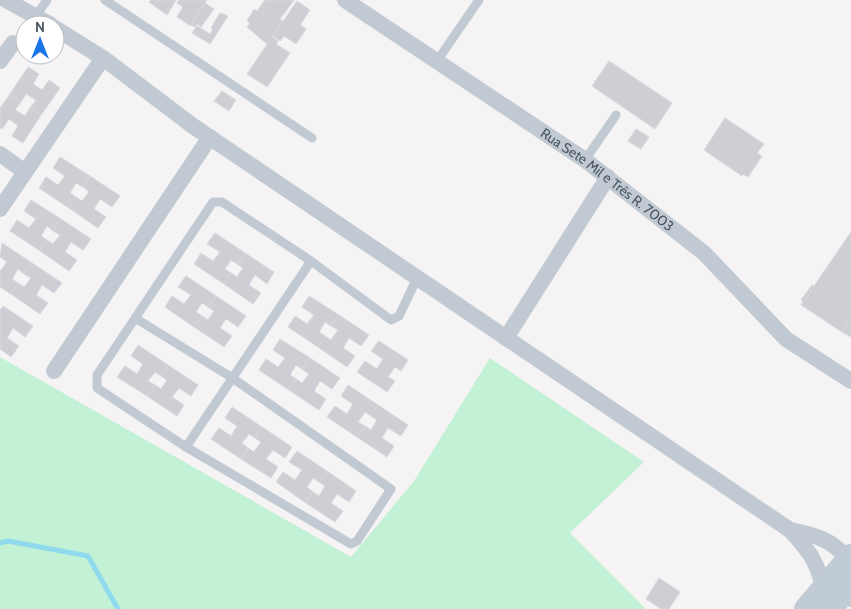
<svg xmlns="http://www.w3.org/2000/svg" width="851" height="609" viewBox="0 0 851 609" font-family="Cabin,sans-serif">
<rect width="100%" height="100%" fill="#f5f3f3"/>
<path fill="#c3f1d5" d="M0 357 351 557 414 481 490 358 644 462 570 533 646 609H0Z"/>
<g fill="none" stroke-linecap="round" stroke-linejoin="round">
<path stroke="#90daee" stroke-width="5" d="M0 543 8 541 88 556 118 609"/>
</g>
<g fill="#cdcfd5" stroke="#d7d9de">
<path d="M151 0H176L167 15 149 2Z"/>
<path d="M179 0H207L191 26 177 17 183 7 177 3Z"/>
<path d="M265 0H294L280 19 283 21 267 44 247 27 250 23 247 21 254 9 257 11Z"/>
<path d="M297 1 310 10 300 25 306 29 296 44 284 36 280 41 273 36Z"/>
<path d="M205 3 214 9 201 27 197 24 195 27 191 25Z"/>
<path d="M220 13 228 16 210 44 192 33 197 26 210 34 213 29 211 28Z"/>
<path d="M272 37 278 41 276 44 290 53 267 87 247 74Z"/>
<path d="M609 61 672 103 655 129 592 86Z"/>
<path d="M28 67 39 74 33 84 42 90 49 80 60 88 41 115 30 108 36 100 26 94 21 102 10 94Z"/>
<path d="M222 91 236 100 229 111 214 101Z"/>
<path d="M10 94 21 102 15 110 25 116 30 108 41 115 23 143 12 136 18 126 9 119 2 129 0 128V108Z"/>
<path d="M725 118 764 144 757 153 762 156 748 177 743 174 742 176 704 150Z"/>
<path d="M636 129 649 137 641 149 628 141Z"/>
<path d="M60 157 90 176 83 187 76 183 70 193 76 197 69 208 39 188 46 177 58 185 65 176 53 168Z"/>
<path d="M90 176 120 196 112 207 100 199 94 209 106 217 98 228 69 208 76 197 82 201 89 192 83 187Z"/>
<path d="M31 200 61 219 53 231 47 226 41 236 47 240 40 251 10 231 17 220 29 228 36 219 24 211Z"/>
<path d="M61 219 91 239 83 250 71 242 65 252 77 260 69 271 40 251 47 240 53 244 60 235 53 231Z"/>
<path d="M851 232V319L842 332 801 305Z"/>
<path d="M215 233 245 253 237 264 231 260 225 269 231 273 224 284 194 264 201 253 213 261 220 252 207 244Z"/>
<path d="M2 243 32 263 24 274 18 269 12 279 18 283 11 294 0 287V271L7 262 0 257Z"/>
<path d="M245 253 274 272 267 284 255 275 249 285 261 293 253 304 224 284 231 273 237 277 243 268 237 264Z"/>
<path d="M32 263 62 283 54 293 42 285 36 295 48 303 40 314 11 294 18 283 24 287 31 278 24 274Z"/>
<path d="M186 276 216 296 208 307 202 303 196 312 202 316 194 327 165 307 172 296 184 304 191 295 178 287Z"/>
<path d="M812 285 814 286 804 302 801 300Z"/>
<path d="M216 296 246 316 238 327 226 319 220 328 232 336 224 347 194 327 202 316 208 320 214 311 208 307Z"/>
<path d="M309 296 339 315 331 326 325 322 319 332 325 336 318 347 288 327 295 316 307 324 314 315 302 307Z"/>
<path d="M3 306 33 326 25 337 13 328 7 338 19 346 11 357 0 349V310Z"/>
<path d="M339 315 369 335 361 346 349 338 343 348 355 356 347 367 318 347 325 336 331 340 338 330 331 326Z"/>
<path d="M851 319V337L842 332Z"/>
<path d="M280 339 310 358 302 369 296 365 290 375 296 379 289 390 259 370 266 359 278 367 285 358 273 350Z"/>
<path d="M379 341 408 360 401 371 395 367 388 377 395 381 387 392 357 372 365 361 377 369 383 359 371 351Z"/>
<path d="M138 345 168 365 161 376 155 372 148 381 155 385 147 396 117 377 125 366 137 374 143 364 131 356Z"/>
<path d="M310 358 340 378 332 389 320 381 314 391 326 399 319 410 289 390 296 379 302 383 309 374 302 369Z"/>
<path d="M168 365 198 385 191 396 179 388 172 397 184 405 177 416 147 396 155 385 161 389 167 380 161 376Z"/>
<path d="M348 385 378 405 371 416 365 412 358 422 365 426 357 437 327 417 335 406 347 414 353 404 341 396Z"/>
<path d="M378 405 408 425 401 436 388 428 382 438 394 446 387 457 357 437 365 426 371 430 377 420 371 416Z"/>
<path d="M232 407 262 427 255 438 249 434 242 443 248 448 241 459 211 439 219 428 231 436 237 426 225 418Z"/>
<path d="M262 427 292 447 285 458 273 450 266 459 278 467 271 478 241 459 248 448 254 452 261 442 255 438Z"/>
<path d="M297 451 327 471 319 482 313 478 307 487 313 492 306 503 276 482 283 472 295 480 302 470 289 462Z"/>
<path d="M327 471 356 491 349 502 337 494 331 503 343 511 335 522 306 503 313 492 319 496 325 486 319 482Z"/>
<path d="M659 578 680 592 669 609H661L646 599Z"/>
</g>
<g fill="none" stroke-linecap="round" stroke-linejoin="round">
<g stroke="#c1cad2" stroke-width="9">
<path d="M105 0 312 138"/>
<path d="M36 16 47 0"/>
<path d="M437 61 479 0"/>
<path d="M585 160 616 115"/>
<path d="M135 318 231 377 391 489 357 541 351 544 186 447 97 388V375L213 202H222L311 261 391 320 399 316 417 278"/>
<path d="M186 447 311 261"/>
</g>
<g stroke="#c1cad2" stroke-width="16">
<path d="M6 0 51 25"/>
<path id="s1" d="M345 0 585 160 704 253 786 339 851 381"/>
<path d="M55 28 103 58 193 126 790 530C808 550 817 560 823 587"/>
<path d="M0 61 13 43"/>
<path d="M0 154 25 172"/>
<path d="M0 209 103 58"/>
<path d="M506 338 608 177"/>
<path d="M54 371 210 137"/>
<path d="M790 530C812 534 835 540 847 560"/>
<path d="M850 598 851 599"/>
</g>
<g stroke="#c1cbd6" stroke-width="24">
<path d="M806 609 851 556"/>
<path d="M834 609 844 579 847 560"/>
</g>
</g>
<g text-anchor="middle" stroke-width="5" stroke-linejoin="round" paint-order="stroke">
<g font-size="14" fill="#4a5661" stroke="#fff">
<text dy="5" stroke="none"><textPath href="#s1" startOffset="318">Rua Sete Mil e Três R. 7003</textPath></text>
</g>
</g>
<g transform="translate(40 40)"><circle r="24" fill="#ffffff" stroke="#b7bbc0"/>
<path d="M0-4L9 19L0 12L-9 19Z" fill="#1a73e8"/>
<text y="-8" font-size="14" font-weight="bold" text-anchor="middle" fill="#4a5661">N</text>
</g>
</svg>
